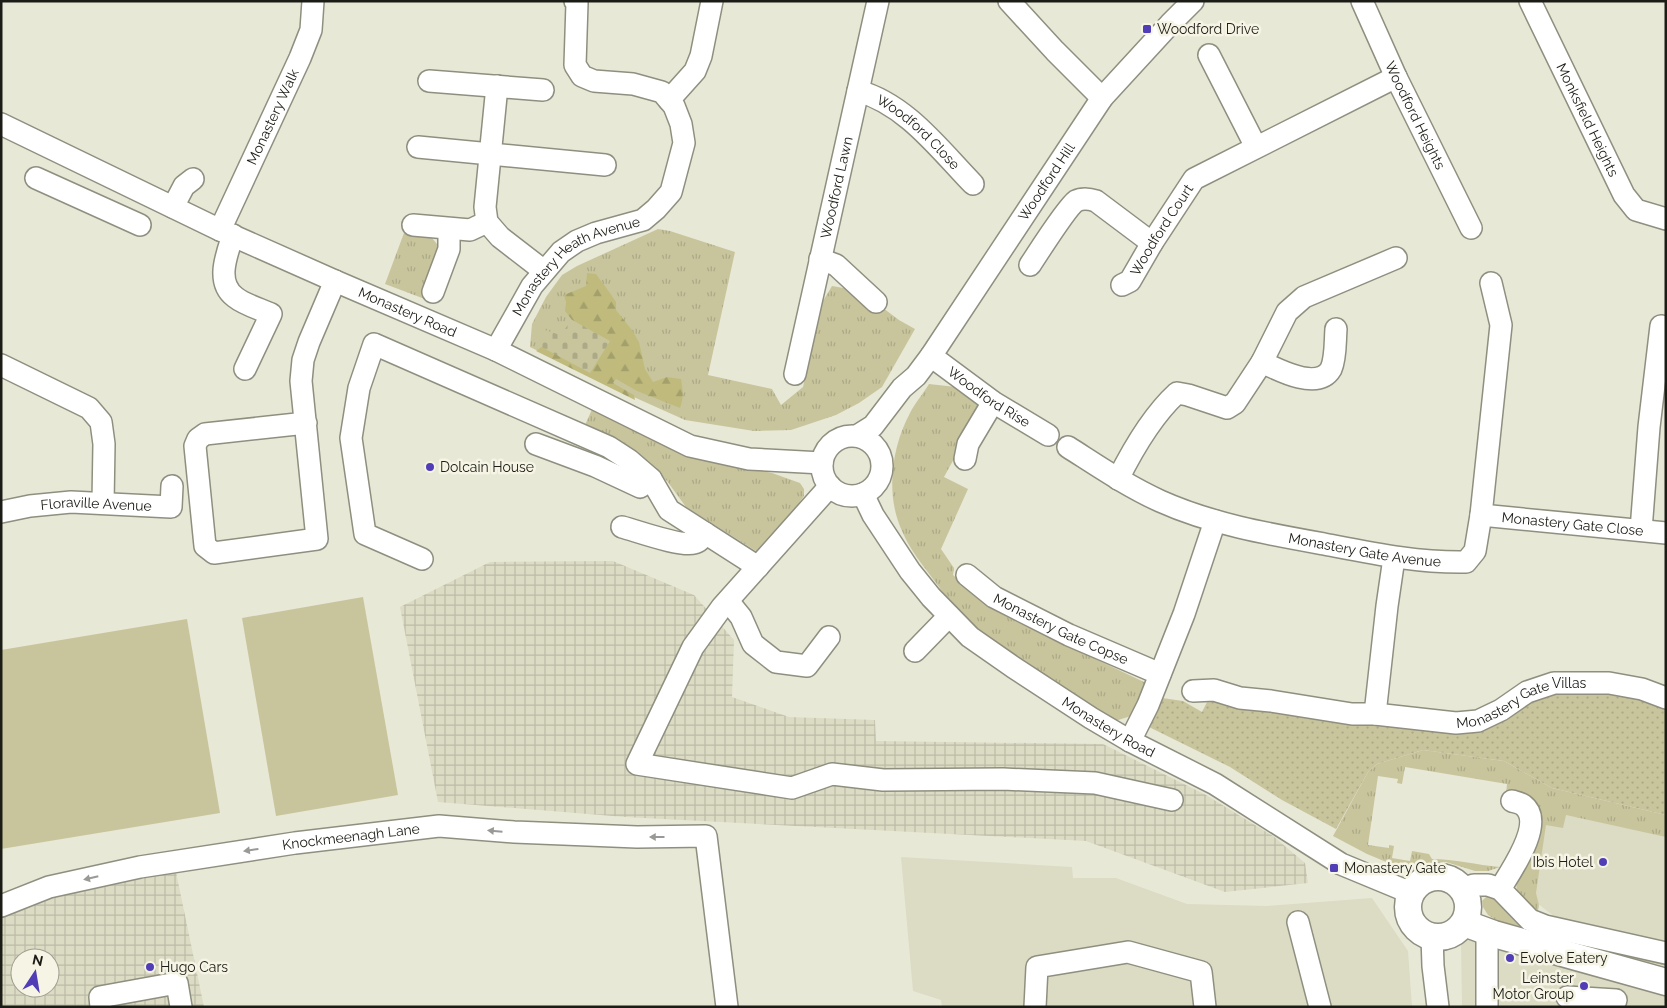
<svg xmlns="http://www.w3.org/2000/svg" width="1667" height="1008" viewBox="0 0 1667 1008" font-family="Raleway,sans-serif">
<defs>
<pattern id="industrial-grid" width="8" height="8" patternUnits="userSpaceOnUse" patternTransform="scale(1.25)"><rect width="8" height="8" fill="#dcdbc3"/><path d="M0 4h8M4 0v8" fill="none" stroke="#bcbba7"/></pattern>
<pattern id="grass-tufts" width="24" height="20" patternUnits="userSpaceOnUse" patternTransform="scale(1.25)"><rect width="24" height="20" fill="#c8c59d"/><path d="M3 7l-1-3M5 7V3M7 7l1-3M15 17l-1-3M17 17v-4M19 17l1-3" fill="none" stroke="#aba986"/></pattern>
<pattern id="forest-firs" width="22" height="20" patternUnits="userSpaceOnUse" patternTransform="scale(1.25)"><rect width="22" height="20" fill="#c0bb7d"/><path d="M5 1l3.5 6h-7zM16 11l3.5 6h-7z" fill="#a4a06b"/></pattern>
<pattern id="cemetery-stones" width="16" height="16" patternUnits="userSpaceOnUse" patternTransform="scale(1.25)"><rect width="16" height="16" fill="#c8c59d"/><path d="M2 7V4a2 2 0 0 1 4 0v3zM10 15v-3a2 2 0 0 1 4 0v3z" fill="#aba986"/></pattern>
<pattern id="park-dots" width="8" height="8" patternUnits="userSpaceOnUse" patternTransform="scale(1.25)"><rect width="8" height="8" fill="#c8c59d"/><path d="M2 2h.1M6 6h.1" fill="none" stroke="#aba986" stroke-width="1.8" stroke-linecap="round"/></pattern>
</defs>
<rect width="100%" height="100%" fill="#e8e8d7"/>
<g fill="#dcdbc3">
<path d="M1542 798 1666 822V943L1555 917 1537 903 1531 906Z"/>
<path d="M901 857 1072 867 1073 878H1116L1187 904 1267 906 1372 898 1408 951 1412 1007H942L941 1000 913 991Z"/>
<path d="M1468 937 1666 994V1007H1462L1461 943Z"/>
</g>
<g fill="url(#industrial-grid)" fill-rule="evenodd">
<path d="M613 561 694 595 734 640 732 697 789 717 875 720 876 741 1103 744 1206 795 1273 836 1305 863 1308 883 1225 892 1086 841 625 817 438 802 400 607 490 562Z"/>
<path d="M176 872 204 1007H1V917L43 898ZM20 958H50V988H20Z"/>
</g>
<g fill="url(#grass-tufts)">
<path d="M658 229 670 231 735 252 708 375 772 389 781 405 803 387 823 301 832 286 849 289 877 313 883 308 899 320 915 329 882 387 859 403 836 415 791 430 754 431 685 420 598 381 530 347 532 324 546 297 562 275 577 266Z"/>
<path d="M404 233 432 238 437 244 441 246 430 301 385 284Z"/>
<path d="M929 384 956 387 983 406 944 477 968 489 941 549 954 568 953 575 989 605 1064 644 1146 683 1131 716 1115 721C1089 705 1064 689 1038 672 1019 660 999 648 982 634 961 616 944 594 927 571 918 559 909 547 903 533 885 497 891 448 910 413 915 403 923 394 929 384Z"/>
<path d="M594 405 729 464 772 473 800 483 804 489V496L766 550 763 552 756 551 686 507 667 481 647 463 585 425Z"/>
<path d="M1423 750 1504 761 1552 788 1666 815V837L1566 815 1563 828 1546 825 1536 893 1539 905 1538 910 1535 912C1531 909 1526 906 1523 902 1506 882 1526 858 1536 840L1506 794 1507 784 1405 767 1402 784 1397 783 1398 779 1378 776 1368 845 1389 848V845L1394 846 1392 858 1410 861 1412 851 1429 854 1432 859C1454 859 1477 865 1500 867L1488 871H1475L1446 862 1431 863 1408 871 1367 854 1333 836 1368 772 1377 764Z"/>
<path d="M1486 897H1492L1666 960V966L1580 947 1504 925 1488 915 1483 907 1482 901Z"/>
</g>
<path fill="url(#forest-firs)" d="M587 273 596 274 610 293 616 302V310L632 330 639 342 645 369 653 382 667 377 681 379C683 390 684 398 680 408L637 391 616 379 613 383 634 395 635 400 536 351 544 345 591 331 572 320 565 311 566 302 564 295 586 286Z"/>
<path fill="url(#cemetery-stones)" d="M572 320 610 341 590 373 538 345 542 329 560 335Z"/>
<path fill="url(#park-dots)" d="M1580 686 1666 704V815L1552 788 1504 761 1423 750 1377 764 1368 772 1336 829 1282 800 1230 767 1149 727 1162 698 1183 701 1202 712 1211 694 1484 729 1535 697Z"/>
<g fill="#c8c59d">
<path d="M363 597 398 795 276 816 242 618Z"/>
<path d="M187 619 220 813 1 849V650Z"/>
</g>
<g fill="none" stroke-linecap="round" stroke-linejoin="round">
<g stroke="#8f8f80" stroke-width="24">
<g id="minor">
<path d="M1009 1 1055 51 1102 98"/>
<path id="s1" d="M1362 1 1396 77 1471 228"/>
<path id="s2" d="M1530 1 1624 195 1636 210 1666 219"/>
<path d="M1209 55 1256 147"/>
<path d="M429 81 543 90"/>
<path d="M497 86 485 207 487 222 500 237 544 271"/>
<path id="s3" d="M858 91C906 104 939 149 973 184"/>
<path d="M669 100 695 71 701 56 712 1"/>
<path id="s4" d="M1 124 220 230 335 281 496 350 690 446 749 459 822 463"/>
<path d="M418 147 605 165"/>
<path d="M36 178 140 225"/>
<path d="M173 207 184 186 193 179"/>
<path d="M413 225 470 230 487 222"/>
<path id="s5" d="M220 230 300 58 311 30 313 1"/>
<path d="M233 235C227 254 215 282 235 297 245 305 260 309 271 314L245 369"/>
<path d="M820 259 836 265 876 302"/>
<path d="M1030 265C1038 253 1067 207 1076 201 1082 198 1090 199 1096 201L1152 243"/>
<path id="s6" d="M1122 285 1130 281 1152 243 1194 179 1396 77"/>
<path d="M433 292 449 249V229"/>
<path id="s7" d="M496 350 532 286 561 252 577 241 596 233 643 220 656 209 671 192 684 143 681 124 674 106 662 92 633 84 594 81 582 76 575 65 577 3 575 1"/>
<path id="s8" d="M931 356 993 402 1048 435"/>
<path d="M1262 362C1278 370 1318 391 1331 369 1336 358 1335 341 1336 329"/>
<path d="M1 365 89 408 101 422 104 444 103 503"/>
<path id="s9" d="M795 374 878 1"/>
<path d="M306 423 205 434 198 439 195 446 205 546 214 553 317 539 301 381 303 360 309 342 335 281"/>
<path id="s10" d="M857 436 873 426 902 388 916 376 931 356 1102 98 1170 24 1193 1"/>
<circle cx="852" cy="466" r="30"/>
<path d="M536 444 595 466 640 487 651 479"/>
<path id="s11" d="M1068 447C1098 466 1127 486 1160 501 1211 524 1268 534 1324 544 1371 553 1418 563 1466 562L1475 551 1481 515 1501 325 1491 283"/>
<path d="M965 459 968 444 993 402"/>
<path d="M1118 479C1132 451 1154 414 1177 393L1188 395 1227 408 1235 403 1262 362 1287 312 1304 297 1396 258"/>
<path d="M830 486 722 607 693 647 637 764 792 788 832 774 883 780 1003 779 1095 783 1172 800"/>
<path id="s12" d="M863 494 873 515 910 571 931 597 970 637 1013 667 1091 718 1130 741 1215 784 1341 864 1411 893"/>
<path id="s13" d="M1 512 30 506 71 502 171 507 172 486"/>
<path id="s14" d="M1481 515 1666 533"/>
<path d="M622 527C637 531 681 547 694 543 700 542 702 537 705 533"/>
<path d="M1641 530 1649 427 1661 326"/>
<path d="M422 559 365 534 351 438 359 388 374 344 609 447 629 460 651 479 669 510 758 567"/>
<path id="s15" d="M967 575 994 597 1069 635 1160 674"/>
<path d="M728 601 741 617 753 644 776 662 807 666 829 637"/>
<path d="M915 651 949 616"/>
<path id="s16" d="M1193 691 1214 690 1240 698 1271 701 1352 714H1375L1456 723 1478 721 1501 710 1527 692 1554 683H1609L1642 689 1666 698"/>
<path d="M1375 714 1387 606 1394 558"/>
<path d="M1130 741 1148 705 1184 614 1215 521"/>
<path d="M1462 889 1474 885H1488L1500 889 1530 920 1545 926 1666 953"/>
<path d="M1500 889C1511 871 1546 822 1523 805 1520 803 1515 802 1512 801"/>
<path id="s17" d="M1 906 49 887 140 867 295 843 439 826 514 832 637 837 706 836 727 1007"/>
<path d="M1298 922 1320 1007"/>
<path d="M1487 931V1007"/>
<path d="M1432 936 1433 966 1438 1007"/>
<path d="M1567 997 1616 1000"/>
<path d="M101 1007 100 997 177 983 181 1007"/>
<path d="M1035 1007 1037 967 1128 952 1201 972 1205 1007"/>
</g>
</g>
<g stroke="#8f8f80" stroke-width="29">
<g id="major">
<circle cx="1438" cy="907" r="30"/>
<path d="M1464 923 1494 934 1666 982"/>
</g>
</g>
<use href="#minor" stroke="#fff" stroke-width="21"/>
<use href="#major" stroke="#fff" stroke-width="26"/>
</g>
<defs><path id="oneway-solid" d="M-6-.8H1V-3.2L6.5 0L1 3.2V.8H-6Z" transform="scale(1.25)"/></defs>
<g fill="#999996">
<use href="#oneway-solid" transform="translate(495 831) rotate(-175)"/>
<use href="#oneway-solid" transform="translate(657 837) rotate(180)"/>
<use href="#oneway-solid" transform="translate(251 850) rotate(172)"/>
<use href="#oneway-solid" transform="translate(91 878) rotate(167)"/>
</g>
<g fill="#513db5" stroke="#f6f5e5" stroke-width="2">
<rect x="1142" y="24" width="10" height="10" rx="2.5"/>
<circle cx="430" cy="467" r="5"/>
<circle cx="1603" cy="862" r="5"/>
<rect x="1329" y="863" width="10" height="10" rx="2.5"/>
<circle cx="1510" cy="958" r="5"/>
<circle cx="150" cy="967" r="5"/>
<circle cx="1584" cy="986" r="5"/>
</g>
<g text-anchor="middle" stroke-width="5" stroke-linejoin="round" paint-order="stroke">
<g font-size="14" fill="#1c1c16" stroke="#f6f5e5" text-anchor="start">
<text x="1157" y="34">Woodford Drive</text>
<text x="440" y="472">Dolcain House</text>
<text x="1593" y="867" text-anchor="end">Ibis Hotel</text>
<text x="1344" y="873">Monastery Gate</text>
<text x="1520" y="963">Evolve Eatery</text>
<text x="160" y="972">Hugo Cars</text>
<text x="1574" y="983" text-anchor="end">Leinster<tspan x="1574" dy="16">Motor Group</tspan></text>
</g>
<g font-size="14" fill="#1c1c16" stroke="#f6f5e5">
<text dy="5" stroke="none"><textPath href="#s1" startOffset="126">Woodford Heights</textPath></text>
<text dy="5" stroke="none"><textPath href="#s5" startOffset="125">Monastery Walk</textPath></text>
<text dy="5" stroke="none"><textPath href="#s2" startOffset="132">Monksfield Heights</textPath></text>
<text dy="5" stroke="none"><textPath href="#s3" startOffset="74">Woodford Close</textPath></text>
<text dy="5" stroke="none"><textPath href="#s10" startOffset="319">Woodford Hill</textPath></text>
<text dy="5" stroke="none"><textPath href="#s9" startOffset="191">Woodford Lawn</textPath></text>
<text dy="5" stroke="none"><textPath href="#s6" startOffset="69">Woodford Court</textPath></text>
<text dy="5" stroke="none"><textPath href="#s7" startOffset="122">Monastery Heath Avenue</textPath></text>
<text dy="5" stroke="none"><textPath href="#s4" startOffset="448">Monastery Road</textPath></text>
<text dy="5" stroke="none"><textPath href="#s8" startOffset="71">Woodford Rise</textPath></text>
<text dy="5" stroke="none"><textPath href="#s13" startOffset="96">Floraville Avenue</textPath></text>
<text dy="5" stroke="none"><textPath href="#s14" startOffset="92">Monastery Gate Close</textPath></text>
<text dy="5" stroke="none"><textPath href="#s11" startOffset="318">Monastery Gate Avenue</textPath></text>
<text dy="5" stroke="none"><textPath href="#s15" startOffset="109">Monastery Gate Copse</textPath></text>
<text dy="5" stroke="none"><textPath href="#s16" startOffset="336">Monastery Gate Villas</textPath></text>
<text dy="5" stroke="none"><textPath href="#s12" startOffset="345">Monastery Road</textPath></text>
<text dy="5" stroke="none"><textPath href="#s17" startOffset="358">Knockmeenagh Lane</textPath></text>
</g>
</g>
<rect width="1667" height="1008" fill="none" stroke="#1c1c16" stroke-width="5"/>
<g transform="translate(35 973) rotate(12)"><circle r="24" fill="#f6f5e5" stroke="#9f9e92"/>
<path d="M0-4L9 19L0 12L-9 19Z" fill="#513db5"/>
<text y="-8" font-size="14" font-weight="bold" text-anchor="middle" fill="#1c1c16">N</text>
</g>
</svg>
